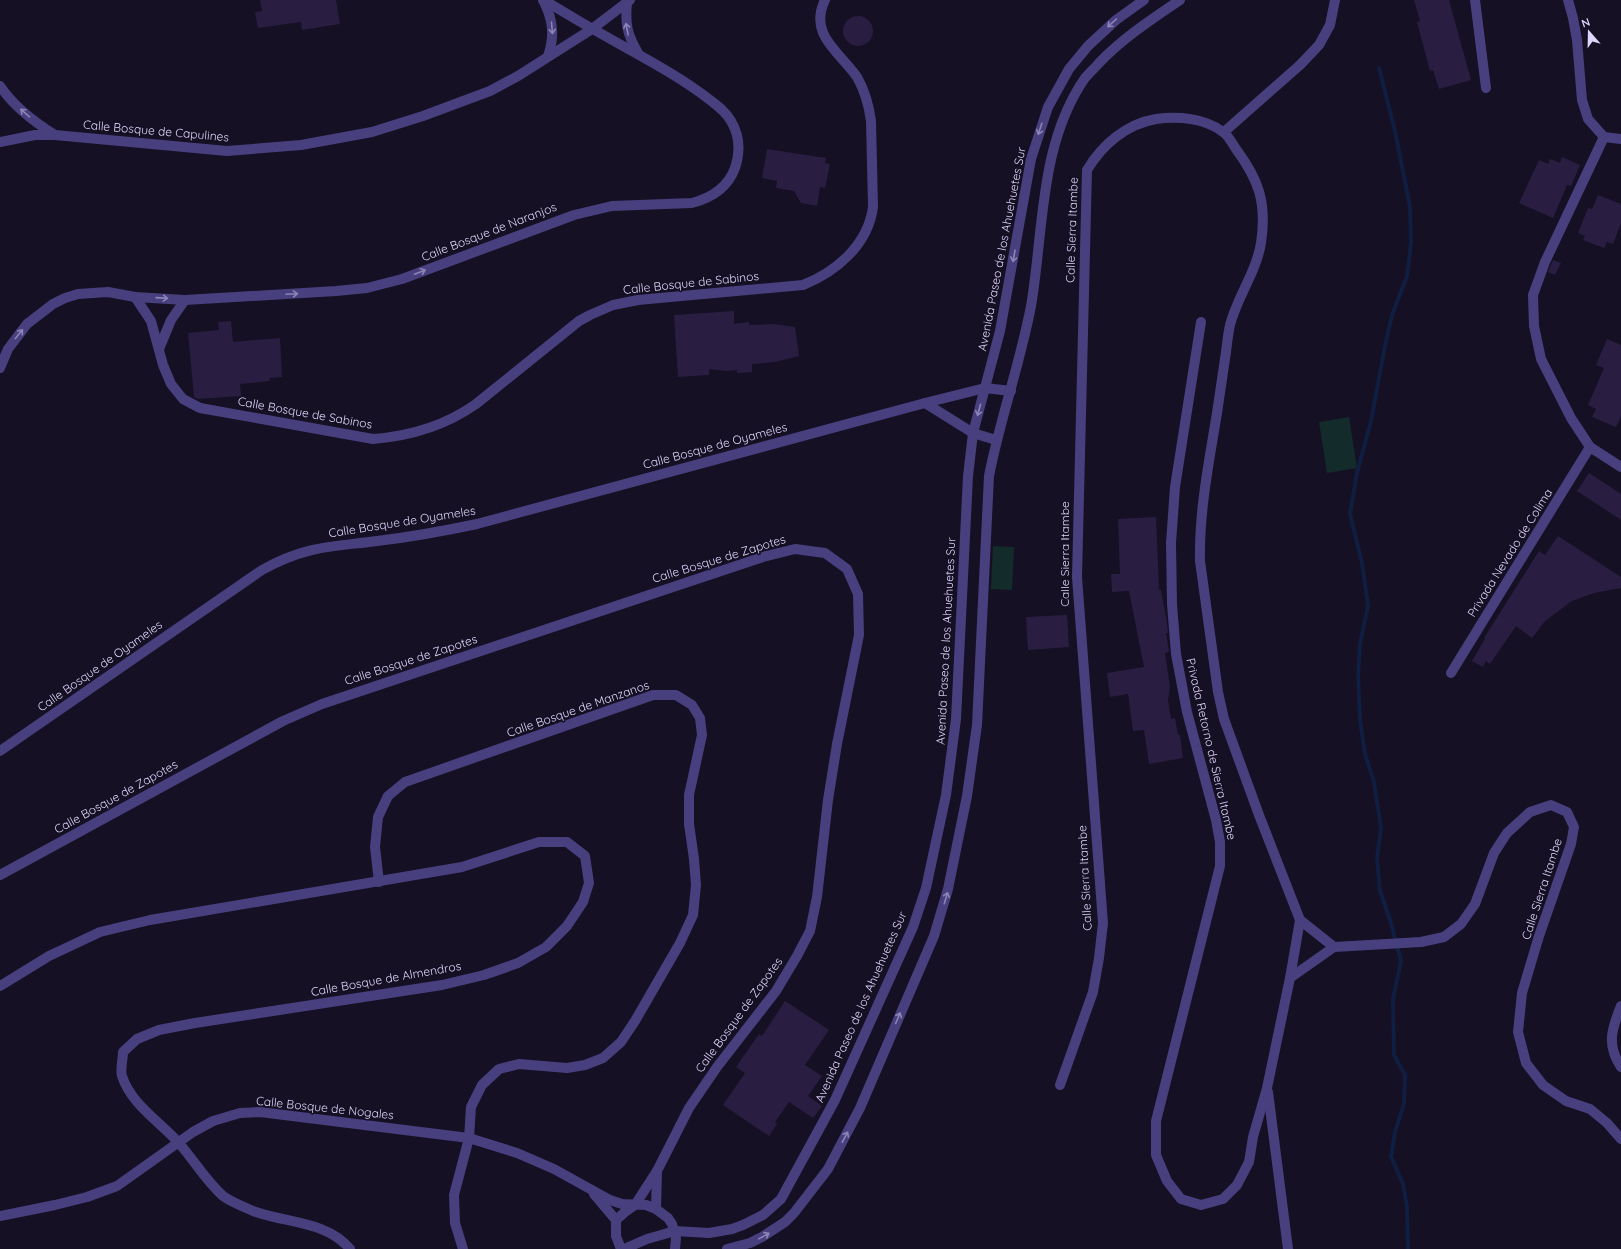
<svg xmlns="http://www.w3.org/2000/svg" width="1621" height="1249" viewBox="0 0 1621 1249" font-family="Quicksand,sans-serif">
<rect width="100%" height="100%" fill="#151023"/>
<g fill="#142b2c">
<path d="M1349 417 1357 468 1327 473 1319 422Z"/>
<path d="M993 546 1014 547 1012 590 991 589Z"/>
</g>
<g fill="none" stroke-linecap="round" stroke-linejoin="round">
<path stroke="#101e42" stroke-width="4" d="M1379 68 1395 131 1410 207 1411 243 1407 276 1392 315 1385 346 1371 421 1357 473 1350 514 1362 563 1368 606 1360 644 1358 675 1360 720 1365 754 1374 782 1381 828 1377 858 1380 891 1391 923 1401 961 1393 999 1394 1055 1405 1075 1404 1104 1395 1132 1391 1157 1403 1184 1407 1207 1408 1249"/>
</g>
<g fill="#291e42">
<path d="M260 0H336L340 24 302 30 301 22 258 28 255 12 262 11Z"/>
<path d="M1414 0H1449L1471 80 1439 89 1433 70 1430 71 1417 22 1420 21Z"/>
<circle cx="858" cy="31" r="15"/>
<path d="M767 149 826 158 825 163 830 164 825 188 820 187 817 206 801 203 794 191 776 188 777 181 762 178Z"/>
<path d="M1562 157 1580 165 1571 186 1567 185 1553 218 1519 203 1539 160 1548 164 1550 159 1560 163Z"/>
<path d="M1598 195 1621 204V223L1613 244 1607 242 1604 248 1583 240 1585 236 1578 233 1588 208 1592 209Z"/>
<path d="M1553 260 1561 263 1555 275 1548 272Z"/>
<path d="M734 311V324L749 322V325L774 324 795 327 799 356 775 362 752 364V372L737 373V370L726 371 709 369V375L678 377 674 315Z"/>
<path d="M231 321 233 342 280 338 282 377 269 378 270 381 240 384 241 396 198 399 194 397 188 333 219 330 218 322Z"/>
<path d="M1607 339 1621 345V416L1616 427 1592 417 1596 409 1588 405 1604 368 1596 365Z"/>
<path d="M1589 473 1621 494V520L1577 491Z"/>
<path d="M1156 517 1159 590H1161L1166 617 1168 633H1166L1169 652 1165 653 1170 687 1168 700 1171 719 1175 718 1178 735H1180L1183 758 1149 764 1144 730 1133 731 1128 694 1110 697 1107 673 1144 667 1129 591 1112 592 1111 574H1120L1118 519Z"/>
<path d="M1558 536 1621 577V588L1594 593 1572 601 1545 621 1532 638 1516 626 1490 664 1486 661 1483 667 1472 661 1485 639 1484 638 1539 551 1545 555Z"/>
<path d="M1067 615 1069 647 1028 650 1026 617Z"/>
<path d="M785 1001 829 1030 805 1065 822 1076 808 1096 822 1106 813 1118 789 1102 775 1122 777 1124 769 1136 723 1105 745 1073 736 1067 759 1034 762 1036Z"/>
</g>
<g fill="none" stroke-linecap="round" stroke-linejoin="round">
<g stroke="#483f7e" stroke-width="10">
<path d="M543 0C553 19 555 36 548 56"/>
<path d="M1475 0 1486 88"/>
<path d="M1568 0 1573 18 1577 40 1582 100 1588 119 1604 137"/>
<path d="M627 3C625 24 627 34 638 53"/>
<path d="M0 86C14 107 34 122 55 135"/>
<path d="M1224 132 1300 65 1319 45 1330 25 1335 0"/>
<path d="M1621 139 1604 137 1545 262 1533 295 1534 326 1541 359 1571 418 1590 447 1621 467"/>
<path d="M0 142 35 135H55L227 151 301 145 372 132 423 116 490 91 518 76 592 29 630 0"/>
<path d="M135 297 151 321 163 365 171 384 183 399 200 408 373 439C411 436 445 426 476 404L579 321 590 315 613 305 638 300 803 285C836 272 868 245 873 207L871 121C869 106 865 91 857 77 840 52 808 35 825 0"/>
<path d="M159 349 171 320 185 300"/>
<path d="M0 368 8 349 27 324 53 304 65 298 78 294 108 292 135 297 185 300 336 291 367 288 402 279 574 215 612 206 692 203C711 198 728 187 735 168 740 153 740 136 731 121 726 112 718 106 710 100 674 72 632 52 593 29 576 20 560 9 543 0"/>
<path d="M925 403 973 433 996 440"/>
<path d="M1451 673 1590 447"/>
<path d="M0 751 262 570C304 546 331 547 377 541 411 537 444 531 477 524L925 403 985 388 1011 391"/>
<path d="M0 875 283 721 322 704 763 557 795 549 825 553 847 569 858 594 859 635 837 744 828 800 817 897 810 931 797 956 776 991 717 1067 689 1108 657 1171 635 1205 625 1212 616 1220"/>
<path d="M379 882 375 847 378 817 388 796 405 782 653 695H676L692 705 700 718 702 735 689 795V824L694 859 696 885 693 915 680 943 635 1021 621 1042 603 1058 585 1065 567 1068 519 1064 499 1069 482 1085 471 1107 469 1138 454 1195 455 1223 463 1249"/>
<path d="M1300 920 1334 947"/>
<path d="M1290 978 1334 947 1421 942 1444 937 1461 924 1475 904 1494 853 1507 833 1530 812 1551 805 1567 812 1574 827 1571 844 1539 936 1522 993 1518 1032 1526 1063 1543 1085 1566 1101 1590 1109 1607 1123 1621 1139"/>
<path d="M0 986 49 956 100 932 150 920 462 867 539 842H567L585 856 589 883 583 902 567 926 546 947 518 963 484 975 442 985 195 1023 159 1030 137 1039 123 1052C123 1059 120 1070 122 1076 131 1104 159 1121 178 1142 194 1160 205 1180 223 1196 231 1202 244 1207 253 1211 285 1223 327 1221 350 1249"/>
<path d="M1621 1006C1612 1028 1606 1045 1621 1067"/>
<path d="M1060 1085 1093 992 1099 958 1103 923 1077 577 1087 170C1102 145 1126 124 1156 119 1178 116 1205 118 1223 132 1228 135 1232 143 1236 149 1259 180 1267 203 1261 243 1256 273 1237 297 1230 325 1228 334 1227 344 1226 352 1223 373 1220 393 1217 413 1209 462 1199 511 1200 561L1218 692 1224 719 1259 815 1300 920 1290 978 1267 1088 1253 1137 1249 1162 1237 1185 1223 1199 1201 1205 1181 1199 1167 1181 1156 1155V1121L1220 866V842L1216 820 1187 712 1176 654 1172 604 1171 543 1175 487 1201 322"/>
<path d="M1268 1092 1288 1249"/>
<path d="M594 1194 616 1220V1236L621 1249"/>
<path d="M656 1209 657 1171"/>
<path d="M0 1216 55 1205 87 1197 117 1186 193 1132 213 1121 240 1113 260 1112 469 1138 517 1153 554 1169 610 1200 622 1204 646 1205 656 1209 668 1218 672 1224 676 1238 675 1249"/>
</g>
<g stroke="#483f7e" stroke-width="10">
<path d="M624 1249 647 1239 675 1231 709 1233 732 1229 743 1225 763 1215 781 1199 835 1100 913 927 926 888 946 795 956 719 968 476 973 433 1000 331 1031 159 1048 107 1069 69 1088 46 1116 20 1144 0"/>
<path d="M727 1249 750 1243 762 1237 785 1222 794 1213 828 1169 860 1108 934 936 948 889 967 796 977 725 989 476C1000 419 1020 364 1031 306 1044 230 1039 144 1085 78 1089 73 1095 68 1099 63 1123 38 1152 19 1180 0"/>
</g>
</g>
<defs><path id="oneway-shaft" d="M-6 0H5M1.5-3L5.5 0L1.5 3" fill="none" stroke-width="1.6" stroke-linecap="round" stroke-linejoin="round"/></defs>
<g stroke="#8c83b7">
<use href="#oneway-shaft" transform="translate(1112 23) rotate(138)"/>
<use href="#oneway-shaft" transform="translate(552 28) rotate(85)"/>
<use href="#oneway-shaft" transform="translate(627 29) rotate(-101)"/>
<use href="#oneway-shaft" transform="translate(25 113) rotate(-139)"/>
<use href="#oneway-shaft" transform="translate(1040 129) rotate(108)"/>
<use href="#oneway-shaft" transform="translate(1014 256) rotate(100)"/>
<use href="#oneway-shaft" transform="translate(420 272) rotate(-21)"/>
<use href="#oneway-shaft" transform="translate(292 294) rotate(-3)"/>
<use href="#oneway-shaft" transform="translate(162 298) rotate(4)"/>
<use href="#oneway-shaft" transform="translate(19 334) rotate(-51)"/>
<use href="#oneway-shaft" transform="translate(979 410) rotate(105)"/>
<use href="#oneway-shaft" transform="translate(946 898) rotate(-73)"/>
<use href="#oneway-shaft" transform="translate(898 1018) rotate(-67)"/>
<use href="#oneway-shaft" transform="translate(845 1137) rotate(-62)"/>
<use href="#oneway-shaft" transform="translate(764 1236) rotate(-29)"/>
</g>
<g text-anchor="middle" stroke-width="3.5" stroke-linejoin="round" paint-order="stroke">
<g font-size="12" fill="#ded6fc" stroke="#151023">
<text transform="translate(156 131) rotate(5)" y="4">Calle Bosque de Capulines</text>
<text transform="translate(1072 230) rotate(-88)" y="4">Calle Sierra Itambe</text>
<text transform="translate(489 232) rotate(-21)" y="4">Calle Bosque de Naranjos</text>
<text transform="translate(1002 249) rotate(-79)" y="4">Avenida Paseo de los Ahuehuetes Sur</text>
<text transform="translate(691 283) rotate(-6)" y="4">Calle Bosque de Sabinos</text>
<text transform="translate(305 413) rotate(10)" y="4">Calle Bosque de Sabinos</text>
<text transform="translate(715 446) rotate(-15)" y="4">Calle Bosque de Oyameles</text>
<text transform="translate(402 522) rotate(-9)" y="4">Calle Bosque de Oyameles</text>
<text transform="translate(1510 553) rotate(-58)" y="4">Privada Nevado de Colima</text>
<text transform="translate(1065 554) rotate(-90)" y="4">Calle Sierra Itambe</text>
<text transform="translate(719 559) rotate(-17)" y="4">Calle Bosque de Zapotes</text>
<text transform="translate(946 641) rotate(-87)" y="4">Avenida Paseo de los Ahuehuetes Sur</text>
<text transform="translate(411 660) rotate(-18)" y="4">Calle Bosque de Zapotes</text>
<text transform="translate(100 666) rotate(-35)" y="4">Calle Bosque de Oyameles</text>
<text transform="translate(578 709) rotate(-19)" y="4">Calle Bosque de Manzanos</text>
<text transform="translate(1211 749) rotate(77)" y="4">Privada Retorno de Sierra Itambe</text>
<text transform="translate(116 797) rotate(-29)" y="4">Calle Bosque de Zapotes</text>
<text transform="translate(1085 878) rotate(-93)" y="4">Calle Sierra Itambe</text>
<text transform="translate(1542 889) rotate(-72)" y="4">Calle Sierra Itambe</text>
<text transform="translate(386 979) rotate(-10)" y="4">Calle Bosque de Almendros</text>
<text transform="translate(861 1007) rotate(-66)" y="4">Avenida Paseo de los Ahuehuetes Sur</text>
<text transform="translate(739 1015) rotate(-54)" y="4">Calle Bosque de Zapotes</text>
<text transform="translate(325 1108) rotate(6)" y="4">Calle Bosque de Nogales</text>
</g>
</g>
<g transform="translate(1589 32) rotate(340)" stroke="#151023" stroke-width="3" paint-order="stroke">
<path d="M0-3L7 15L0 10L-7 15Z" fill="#ded6fc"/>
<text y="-6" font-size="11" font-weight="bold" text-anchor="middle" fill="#ded6fc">N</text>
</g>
</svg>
